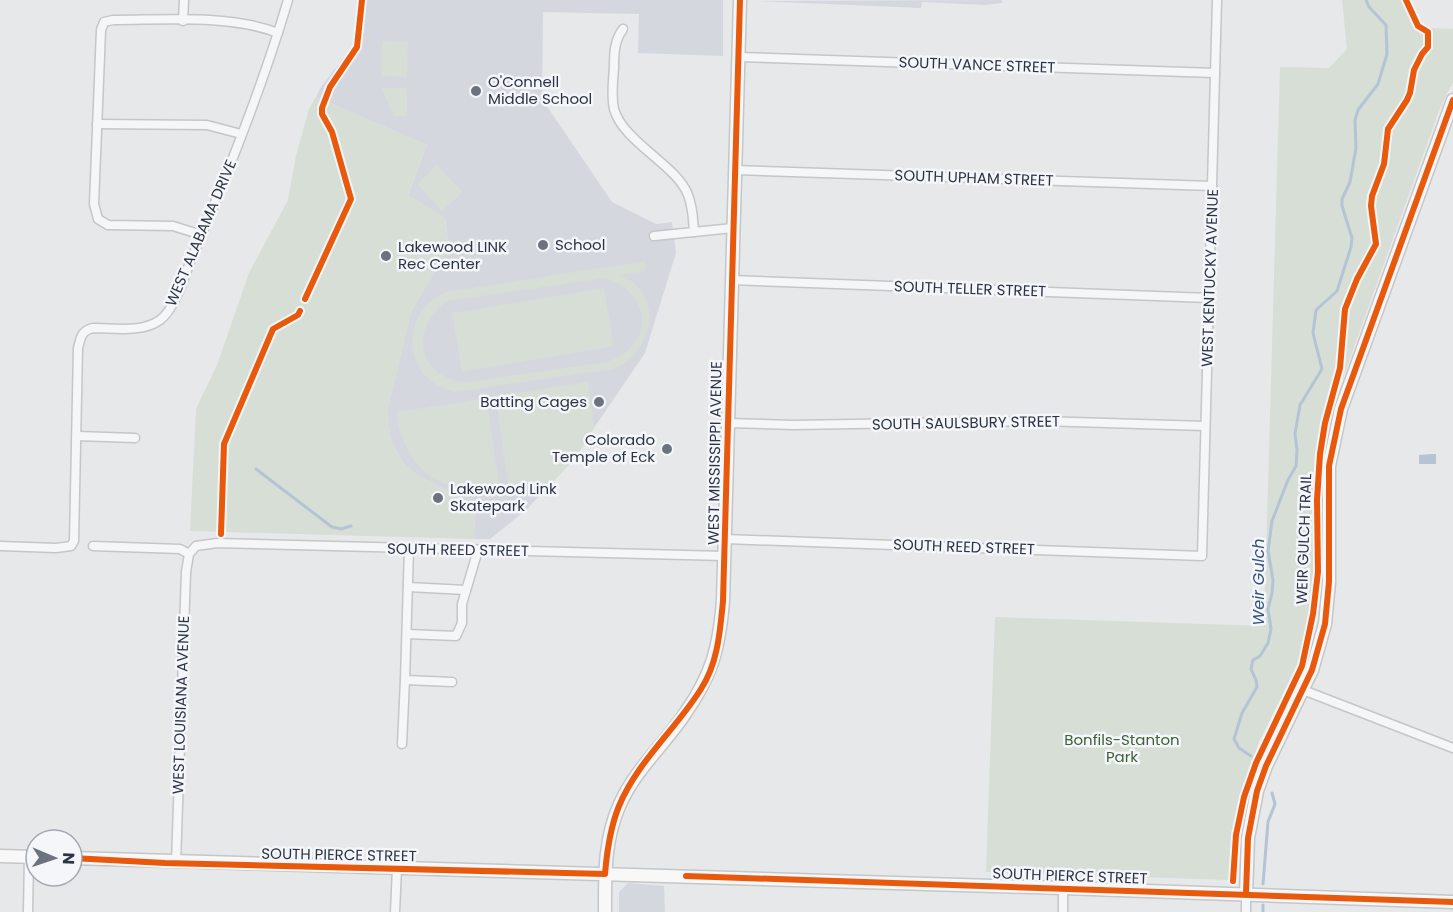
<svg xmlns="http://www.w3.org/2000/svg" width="1453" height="912" viewBox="0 0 1453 912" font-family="Poppins,sans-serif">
<rect width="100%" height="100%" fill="#e6e8ea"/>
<g fill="#d4d7dd">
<path d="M359 0H723V56L638 53 639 14 543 12 542 99 612 202 656 224 672 222 676 253 645 353 594 428 576 457 527 509 490 539H474L475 505 418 475 405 465 391 441 387 412 411 312 449 247 445 218 408 195 427 145 316 97 321 87 357 41Z"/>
<path d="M1002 0V3L985 5 922 2 921 8 757 1Z"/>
<path d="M628 883 664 886 665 912H619V892Z"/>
</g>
<g fill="#d6ded6" fill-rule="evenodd">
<path d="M1342 0H1411C1419 30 1424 28 1453 29V82L1440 108 1332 408 1321 469 1320 507 1321 562 1317 613 1308 644 1259 742 1245 785 1233 841 1230 880 986 872 995 617 1264 626 1280 67 1329 68 1347 49Z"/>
<path d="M382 41 408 42 407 77 381 76Z"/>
<path d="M381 88H405L407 90V116H394Z"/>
<path d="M316 97 427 145 408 194 445 218 449 247 411 312 387 412 391 441 405 465 418 475 475 505 474 539 190 531 196 409 217 365 249 273 288 200 296 156 309 109Z"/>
<path d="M437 165 463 192 442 211 417 184Z"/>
<path d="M645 261 646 271 620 275C666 294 654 351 614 369L455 392C402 381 398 314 445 292ZM606 278C653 295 655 346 606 362L467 382C417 379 408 327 448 301Z"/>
<path d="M604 288 614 346 462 372 452 313Z"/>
<path d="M588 382 594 428 576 457 554 481 509 490 496 400 502 395Z"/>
<path d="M481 399 487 403 500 489C442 497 404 470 396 412Z"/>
</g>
<path fill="#b4c4d5" d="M1433 454H1436V464H1419V455Z"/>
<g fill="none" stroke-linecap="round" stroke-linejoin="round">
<g stroke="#b4c4d5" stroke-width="3">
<path d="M256 469 332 527 341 529 351 526"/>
<path d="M1251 756 1239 748 1234 739 1242 713 1257 687 1256 680 1251 669 1253 660 1260 656 1268 643 1271 629 1268 609 1272 593 1273 580 1268 551 1272 521 1288 480 1296 466 1297 450 1295 434 1300 405 1322 369 1313 333 1316 310 1337 291 1351 247 1352 238 1342 206V199L1350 182 1356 148 1355 120 1358 110 1378 84 1387 54 1386 25 1369 7 1366 0"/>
<path d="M1263 884 1268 822 1275 804 1272 793"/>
<path d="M1263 905V912"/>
</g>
<g stroke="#c4c6c8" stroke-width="11">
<g id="street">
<path d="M183 21 184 0"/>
<path d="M623 29C614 41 614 54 614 68 613 81 611 96 614 109 623 142 677 165 688 195 693 207 693 220 694 232"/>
<path d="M739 57 1215 73"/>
<path d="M97 124 207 125 241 134"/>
<path d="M735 170 1212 186"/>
<path d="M202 235 173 226 108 225 98 219 94 204 101 30 104 22 113 20C164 20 230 14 278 33"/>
<path d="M654 236 733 228"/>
<path d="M731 280 1209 298"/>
<path d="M727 423 793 425 1040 421 1205 426"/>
<path d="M77 436 135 438"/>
<path d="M725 539 1202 556 1217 0"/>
<path d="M0 546 56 548 71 546 74 541 78 348C81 337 81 331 93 328 114 328 142 333 160 320 175 309 184 277 191 260 227 175 262 88 288 0"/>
<path d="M93 546 180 549 189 554"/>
<path d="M409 548 405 680 452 682"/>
<path d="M408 587 466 590"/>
<path d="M407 634 456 636 462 623V604L478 550"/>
<path d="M1303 690 1453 748"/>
<path d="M402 744 405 680"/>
<path d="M176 863 186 572 189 554 196 546 217 543 724 556"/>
<path d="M1246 894V912"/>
<path d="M28 912 29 856"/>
<path d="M395 912 397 868"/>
<path d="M1063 912V888"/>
</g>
</g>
<g stroke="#c4c6c8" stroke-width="15">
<g id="secondary">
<path d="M0 856 36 857"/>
<path d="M72 858 1063 888 1453 902"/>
<path d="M1246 894 1248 838 1257 791 1266 766 1312 670 1325 624 1329 582V466L1341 409 1453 100"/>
<path d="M605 912C605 875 604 839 620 804 635 770 663 746 684 715 712 675 719 649 723 601L740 0"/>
</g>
</g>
<use href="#street" stroke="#f5f6f7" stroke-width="8"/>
<use href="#secondary" stroke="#f8f8f8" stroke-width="12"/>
<g stroke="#f4f6f9" stroke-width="10">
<g id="cycleway">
<path d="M305 299 351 199 332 132 322 114V108L330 87 357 47 362 0"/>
<path d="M221 534 224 444 273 329 298 315 300 311"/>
<path d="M72 858 165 863 605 874C607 850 610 828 619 806 637 762 676 729 701 689 718 663 720 631 723 601L740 0"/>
<path d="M686 876 1453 902"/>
<path d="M1233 881 1236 835 1244 797 1256 763 1302 666 1313 614 1318 572 1317 500 1320 454 1325 423 1340 368 1345 309 1357 279 1376 244 1371 206 1372 196 1384 164 1388 129 1407 100 1410 93 1414 70 1422 54 1428 47V32L1418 26 1406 0"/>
<path d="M1246 894 1248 838 1257 791 1266 766 1312 670 1325 624 1329 582V466L1341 409 1453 100"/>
</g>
</g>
<use href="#cycleway" stroke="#e8590c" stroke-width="6"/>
</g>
<g fill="#6c737f" stroke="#f4f6f9" stroke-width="2">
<circle cx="476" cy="91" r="6"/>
<circle cx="543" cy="245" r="6"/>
<circle cx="386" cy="256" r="6"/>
<circle cx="599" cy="402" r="6"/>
<circle cx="667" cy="449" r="6"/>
<circle cx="438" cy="498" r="6"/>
</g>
<g text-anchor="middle" stroke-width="5" stroke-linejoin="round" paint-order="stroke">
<g font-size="15" fill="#2b3445" stroke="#f4f6f9">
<text transform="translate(977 65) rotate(2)" y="5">SOUTH VANCE STREET</text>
<text transform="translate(974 178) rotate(2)" y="5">SOUTH UPHAM STREET</text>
<text transform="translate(201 233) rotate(-67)" y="5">WEST ALABAMA DRIVE</text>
<text transform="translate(1210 278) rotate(-88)" y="5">WEST KENTUCKY AVENUE</text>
<text transform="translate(970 289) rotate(2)" y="5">SOUTH TELLER STREET</text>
<text transform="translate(966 423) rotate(-1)" y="5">SOUTH SAULSBURY STREET</text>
<text transform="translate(715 453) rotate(-89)" y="5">WEST MISSISSIPPI AVENUE</text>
<text transform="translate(1304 539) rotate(-88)" y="5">WEIR GULCH TRAIL</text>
<text transform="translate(964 547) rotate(2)" y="5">SOUTH REED STREET</text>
<text transform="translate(458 550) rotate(1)" y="5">SOUTH REED STREET</text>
<text transform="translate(181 705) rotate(-88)" y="5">WEST LOUISIANA AVENUE</text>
<text transform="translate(339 855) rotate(1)" y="5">SOUTH PIERCE STREET</text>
<text transform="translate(1070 876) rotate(2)" y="5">SOUTH PIERCE STREET</text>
</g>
<g font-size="15" fill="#2b3445" stroke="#f4f6f9" text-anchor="start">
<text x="488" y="87">O'Connell<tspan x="488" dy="17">Middle School</tspan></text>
<text x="555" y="250">School</text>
<text x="398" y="252">Lakewood LINK<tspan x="398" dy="17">Rec Center</tspan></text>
<text x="587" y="407" text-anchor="end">Batting Cages</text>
<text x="655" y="445" text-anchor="end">Colorado<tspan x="655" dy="17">Temple of Eck</tspan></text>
<text x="450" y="494">Lakewood Link<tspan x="450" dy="17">Skatepark</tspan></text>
</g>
<g font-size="15" fill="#3f6138" stroke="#f4f6f9">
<text x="1122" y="745">Bonfils-Stanton<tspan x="1122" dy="17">Park</tspan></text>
</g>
<g font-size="16" font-style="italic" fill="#34527a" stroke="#f4f6f9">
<text transform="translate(1258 582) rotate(-90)" y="6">Weir Gulch</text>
</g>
</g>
<g transform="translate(54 858) rotate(92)"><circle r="28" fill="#f4f6f9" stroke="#a4a8b1" stroke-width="1.5"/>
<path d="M0-4.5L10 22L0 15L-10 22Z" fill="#6c737f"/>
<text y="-9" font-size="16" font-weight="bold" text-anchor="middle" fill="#2b3445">N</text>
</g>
</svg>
